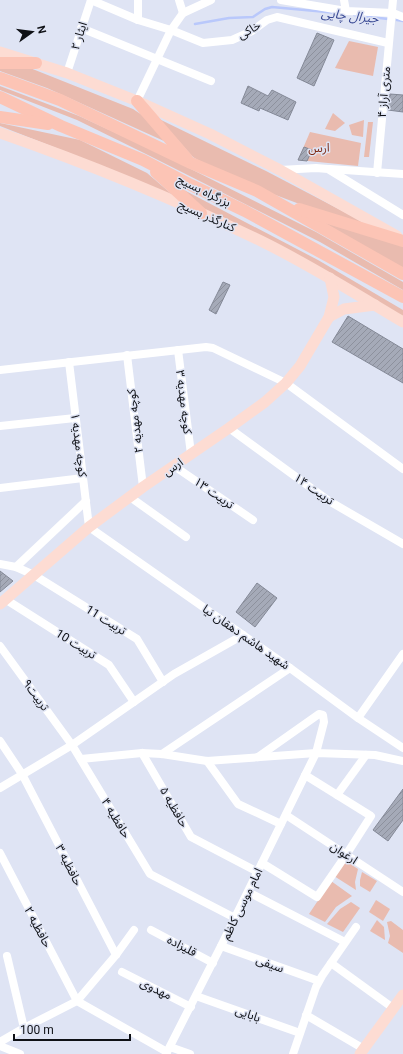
<svg xmlns="http://www.w3.org/2000/svg" width="403" height="1054" viewBox="0 0 403 1054" font-family="Roboto,'Noto Sans Arabic',sans-serif">
<defs>
<pattern id="building-hatch" width="6" height="6" patternUnits="userSpaceOnUse"><rect width="6" height="6" fill="#a5aab8"/><path d="M-1 1l2-2M0 6l6-6M5 7l2-2" fill="none" stroke="#8d919d"/></pattern>
</defs>
<rect width="100%" height="100%" fill="#dfe4f4"/>
<g fill="#e9bbaf">
<path d="M349 41 378 47 373 76 335 68Z"/>
<path d="M25 66 133 109 148 119 164 141 47 88 0 71V67Z"/>
<path d="M0 86 79 116 155 151 316 232 403 282V290L320 242 150 156 77 120 0 90Z"/>
<path d="M333 113 345 123 335 131 325 129Z"/>
<path d="M159 119 266 171 371 226 326 214 265 191 206 165 193 157Z"/>
<path d="M364 120 363 137 352 135 349 125Z"/>
<path d="M368 122H373L369 157H364Z"/>
<path d="M0 123 80 140 147 173 175 197 102 166 0 126Z"/>
<path d="M310 132 361 143 358 166 298 160Z"/>
<path d="M182 189 318 260 403 310V317L203 210Z"/>
<path d="M323 222 403 245V271Z"/>
<path d="M344 860 358 869 355 882 356 890 334 876Z"/>
<path d="M362 872 377 881 370 892 360 886V880Z"/>
<path d="M331 881 352 896 336 907 325 922 309 914Z"/>
<path d="M376 900 390 909 383 921 369 912Z"/>
<path d="M351 902 360 908 343 932 327 924 340 909Z"/>
<path d="M377 920 384 927 385 940 370 931Z"/>
<path d="M391 921 403 930V953L388 943 390 936 387 922Z"/>
</g>
<g fill="none" stroke-linecap="round" stroke-linejoin="round">
<g stroke="#b9c8fb" stroke-width="2.5">
<path d="M354 15 388 19"/>
<path d="M397 20 403 21"/>
<path d="M195 24 229 18 253 17 265 9 272 7 337 13"/>
</g>
</g>
<g fill="url(#building-hatch)" stroke="#848997">
<path d="M317 33 334 40 314 86 297 78Z"/>
<path d="M248 86 268 96 272 90 296 102 288 120 260 108 259 111 241 103Z"/>
<path d="M390 94 403 95V112L388 110Z"/>
<path d="M304 147 312 150 307 161 298 160Z"/>
<path d="M223 282 230 285 216 314 209 310Z"/>
<path d="M348 316 403 349V383L332 342Z"/>
<path d="M0 571 13 581 0 592Z"/>
<path d="M257 583 277 598 255 627 236 612Z"/>
<path d="M403 789V820L388 841 373 830Z"/>
</g>
<g fill="none" stroke-linecap="round" stroke-linejoin="round">
<g stroke="#fff" stroke-width="8">
<path d="M91 0 138 20 171 30 203 43 232 40 252 31 267 20 277 17 388 43"/>
<path d="M179 0 183 13"/>
<path d="M281 0 346 11 393 13 403 17"/>
<path d="M344 0 346 11"/>
<path d="M138 20V0"/>
<path d="M81 28 211 81"/>
<path d="M67 73 91 0"/>
<path d="M137 101 171 30 183 13 211 0"/>
<path d="M330 169 403 174"/>
<path d="M280 170 316 168 328 169 403 215"/>
<path d="M377 173 393 0"/>
<path d="M178 350 191 454"/>
<path d="M127 355 143 487"/>
<path d="M69 362 89 527 290 668 358 718 403 748"/>
<path d="M0 370 206 347 213 348 286 383 403 469"/>
<path d="M0 426 75 418"/>
<path d="M229 428 329 501 403 544"/>
<path d="M174 466 253 520"/>
<path d="M0 488 83 478"/>
<path d="M130 497 186 537"/>
<path d="M0 564 16 567 34 575 137 639 163 682"/>
<path d="M16 567 86 501"/>
<path d="M5 599 109 665 134 702"/>
<path d="M0 646 72 745 150 874 235 918"/>
<path d="M358 718 403 654"/>
<path d="M0 741 22 774 116 955"/>
<path d="M142 753 191 837 258 872"/>
<path d="M162 754 290 668"/>
<path d="M81 759 142 753 162 754 207 761 316 753 375 755 403 761"/>
<path d="M207 761 238 804 281 824"/>
<path d="M0 788 72 745 174 674 243 635"/>
<path d="M337 795 366 755"/>
<path d="M286 815 403 892"/>
<path d="M0 853 77 1001 167 1052"/>
<path d="M262 863 317 897 346 855 371 816 305 775"/>
<path d="M248 892 345 942"/>
<path d="M151 930 213 963"/>
<path d="M221 946 319 981"/>
<path d="M7 956 24 1028"/>
<path d="M331 963 393 1008"/>
<path d="M122 972 191 1007"/>
<path d="M196 996 300 1033"/>
<path d="M306 1015 364 1049"/>
<path d="M0 1042 24 1028 77 1001 116 955 134 930"/>
<path d="M0 1046 20 1054"/>
<path d="M170 1047 190 1054"/>
<path d="M166 1054 221 946 316 753 324 722 323 715 319 714 258 757"/>
<path d="M293 1054 316 987 322 976 356 927"/>
</g>
<g stroke="#fddcd3" stroke-width="11">
<path d="M0 52 67 73 137 101 210 134 280 170 397 236"/>
<path d="M0 133C89 164 176 200 261 241 310 265 356 294 403 322"/>
<path d="M329 317 344 309 375 305"/>
<path d="M0 604 89 527 143 487 229 428 265 402 286 383 300 366 329 317 334 297 330 278"/>
<path d="M360 1054 403 995"/>
</g>
<g stroke="#fcc4b5" stroke-width="12">
<path d="M0 63H36"/>
<path d="M0 78 60 100 191 163 257 191 403 274"/>
<path d="M0 97 61 126 143 160 191 185 245 211 403 297"/>
<path d="M137 101 187 159"/>
<path d="M0 117 48 124"/>
<path d="M156 172 201 213"/>
<path d="M299 209 403 241"/>
</g>
</g>
<g text-anchor="middle" stroke-width="3" stroke-linejoin="round" paint-order="stroke">
<g font-size="12" fill="#0f1116" stroke="#dfe4f4">
<text transform="translate(249 30) rotate(-30)" y="4">خاکی</text>
<text transform="translate(79 36) rotate(-72)" y="4">ایثار ۲</text>
<text transform="translate(384 92) rotate(-85)" y="4">۴ متری آراز</text>
<text transform="translate(204 191) rotate(26)" y="4">بزرگراه بسیج</text>
<text transform="translate(207 216) rotate(24)" y="4">کنارگذر بسیج</text>
<text transform="translate(184 402) rotate(83)" y="4">کوچه مهدیه ۳</text>
<text transform="translate(135 421) rotate(-97)" y="4">کوچه مهدیه ۲</text>
<text transform="translate(79 445) rotate(83)" y="4">کوچه مهدیه ۱</text>
<text transform="translate(173 467) rotate(-35)" y="4">ارس</text>
<text transform="translate(314 489) rotate(35)" y="4">تربیت ۱۴</text>
<text transform="translate(214 493) rotate(35)" y="4">تربیت ۱۳</text>
<text transform="translate(106 620) rotate(32)" y="4">تربیت 11</text>
<text transform="translate(246 637) rotate(35)" y="4">شهید هاشم دهقان نیا</text>
<text transform="translate(76 644) rotate(32)" y="4">تربیت 10</text>
<text transform="translate(36 695) rotate(54)" y="4">تربیت۹</text>
<text transform="translate(174 807) rotate(60)" y="4">حافظیه ۵</text>
<text transform="translate(116 818) rotate(59)" y="4">حافظیه ۴</text>
<text transform="translate(344 853) rotate(34)" y="4">ارغوان</text>
<text transform="translate(69 865) rotate(63)" y="4">حافظیه ۳</text>
<text transform="translate(242 904) rotate(-64)" y="4">امام موسی کاظم</text>
<text transform="translate(38 927) rotate(62)" y="4">حافظیه ۲</text>
<text transform="translate(182 946) rotate(28)" y="4">قلیزاده</text>
<text transform="translate(270 964) rotate(20)" y="4">سیفی</text>
<text transform="translate(156 989) rotate(26)" y="4">مهدوی</text>
<text transform="translate(248 1014) rotate(20)" y="4">بابایی</text>
</g>
<g font-size="12" fill="#7f2b15" stroke="#dfe4f4">
<text x="319" y="152">ارس</text>
</g>
<g font-size="13" font-style="italic" fill="#3b4b95" stroke="#dfe4f4">
<text transform="translate(350 15) rotate(6)" y="5">جیرال چایی</text>
</g>
</g>
<g transform="translate(32 32) rotate(76)" stroke="#dfe4f4" stroke-width="3" paint-order="stroke">
<path d="M0-3L7 15L0 10L-7 15Z" fill="#0f1116"/>
<text y="-6" font-size="11" font-weight="bold" text-anchor="middle" fill="#0f1116">N</text>
</g>
<path d="M14 1034v6h116v-6" fill="none" stroke="#0f1116" stroke-width="2"/>
<text x="20" y="1034" font-size="12" fill="#0f1116" stroke="#dfe4f4" stroke-width="3" paint-order="stroke">100 m</text>
</svg>
